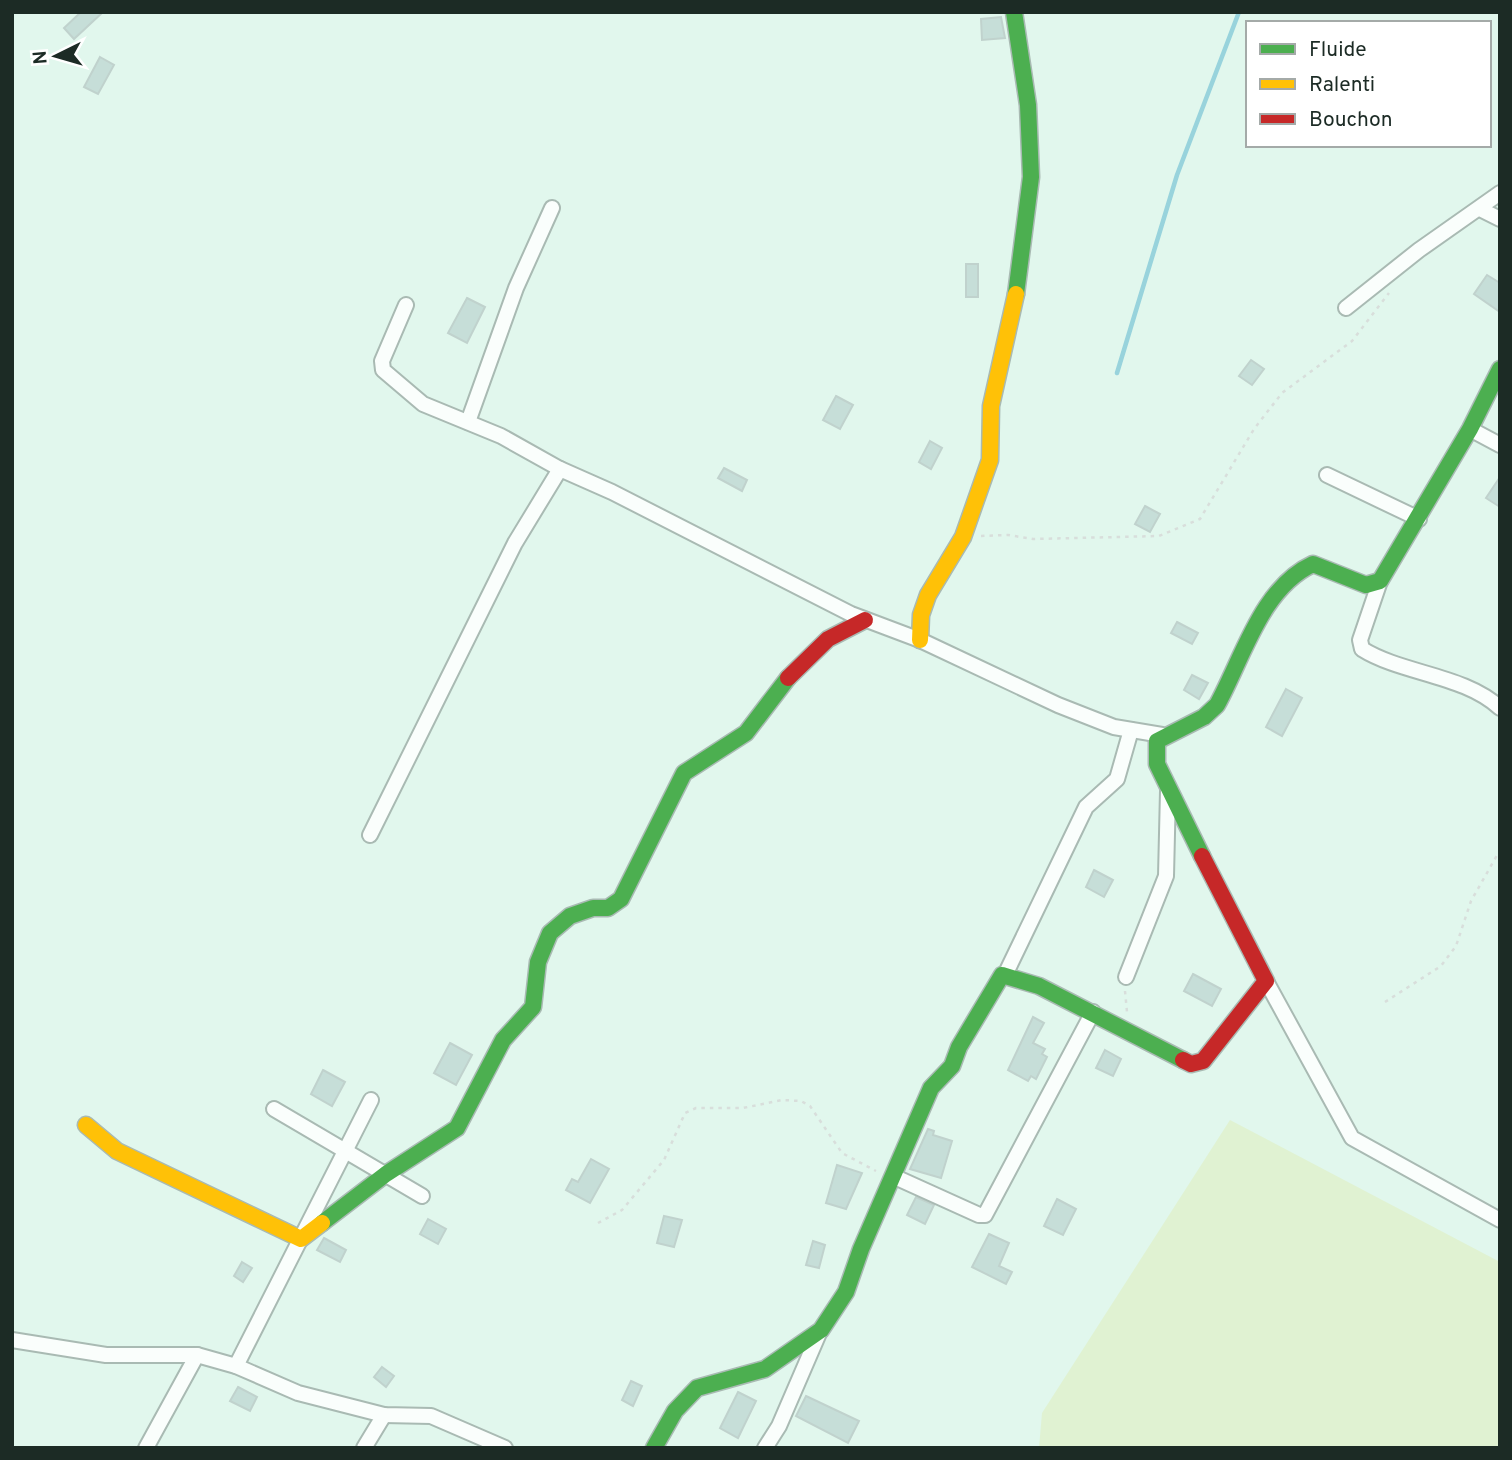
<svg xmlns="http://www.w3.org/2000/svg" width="1512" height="1460" viewBox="0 0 1512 1460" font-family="Overpass,sans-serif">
<rect width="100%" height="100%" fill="#e1f7ed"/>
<path fill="#e0f2d2" d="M1230 1120 1500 1262V1448H1039L1042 1413Z"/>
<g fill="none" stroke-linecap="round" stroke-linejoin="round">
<path stroke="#98d3dc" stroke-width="4.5" d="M1117 373 1177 175 1239 12"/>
</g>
<g fill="#c6ded8" stroke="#c0d2cd" stroke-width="2">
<path d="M81 12H103L74 39 64 28Z"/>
<path d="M1001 17 1005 38 982 40 981 19Z"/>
<path d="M100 57 114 65 98 94 84 87Z"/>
<rect x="966" y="264" width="12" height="33"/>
<path d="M1487 275 1500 283V312L1474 294Z"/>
<path d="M467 298 485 307 467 343 448 333Z"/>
<path d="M1251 360 1264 369 1252 385 1239 376Z"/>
<path d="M836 396 853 405 840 429 823 420Z"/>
<path d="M930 441 942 448 931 469 919 462Z"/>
<path d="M724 468 747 480 742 491 718 478Z"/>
<path d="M1500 477V507L1486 498Z"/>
<path d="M1145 506 1160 514 1150 532 1135 524Z"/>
<path d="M1177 622 1198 633 1192 644 1171 633Z"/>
<path d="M1192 675 1208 683 1199 699 1184 690Z"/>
<path d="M1286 689 1302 698 1282 736 1266 727Z"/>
<path d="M1094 870 1113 880 1104 897 1086 887Z"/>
<path d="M1193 974 1221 989 1212 1006 1184 991Z"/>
<path d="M1033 1017 1044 1023 1033 1043 1045 1049 1042 1054 1047 1057 1036 1079 1031 1076 1028 1081 1008 1070Z"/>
<path d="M450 1043 472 1055 456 1085 434 1073Z"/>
<path d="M1105 1050 1121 1059 1113 1076 1096 1068Z"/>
<path d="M323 1070 345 1082 332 1106 311 1094Z"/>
<path d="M928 1129 934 1131 933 1135 952 1141 941 1178 910 1169Z"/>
<path d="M591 1159 609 1169 590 1203 566 1190 572 1179 578 1182Z"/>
<path d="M837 1165 862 1173 846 1209 826 1203Z"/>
<path d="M916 1197 934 1205 925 1224 907 1215Z"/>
<path d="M1057 1199 1076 1209 1063 1235 1044 1226Z"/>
<path d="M664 1216 682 1220 674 1247 657 1243Z"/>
<path d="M428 1219 446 1229 438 1244 420 1234Z"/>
<path d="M989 1234 1009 1243 999 1266 1012 1272 1006 1284 972 1267Z"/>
<path d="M324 1238 346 1250 340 1262 317 1250Z"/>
<path d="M813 1241 825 1245 819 1268 806 1265Z"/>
<path d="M242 1262 252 1268 243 1282 234 1276Z"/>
<path d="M382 1367 394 1376 386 1387 374 1377Z"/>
<path d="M631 1381 642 1386 633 1406 622 1400Z"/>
<path d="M238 1387 257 1397 250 1411 230 1401Z"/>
<path d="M738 1392 756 1401 738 1438 720 1428Z"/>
<path d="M806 1396 859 1421 848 1443 796 1416Z"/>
</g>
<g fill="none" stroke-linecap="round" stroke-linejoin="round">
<g stroke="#a9bab3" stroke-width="18">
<g id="street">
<path d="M1480 209 1500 219"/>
<path d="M406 305 382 361 383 370 423 404 501 436 560 469 612 492 851 614 920 640 1058 705 1114 727 1162 735"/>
<path d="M1346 308 1419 250 1500 193"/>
<path d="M468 422 516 288 552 208"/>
<path d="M1470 429 1500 445"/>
<path d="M1327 475 1419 519"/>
<path d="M1380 581 1360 640 1362 649C1402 674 1465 675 1500 708"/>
<path d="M370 835 515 543 560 469"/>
<path d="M1005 975 1086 807 1117 779 1131 730"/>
<path d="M1126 977 1166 876 1168 791"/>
<path d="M1266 981 1352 1138 1500 1220"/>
<path d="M274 1109 422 1196"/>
<path d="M895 1177 979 1215H985L1093 1012"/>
<path d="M12 1340 106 1355H197L236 1366 298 1393 384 1415 431 1416 505 1448"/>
<path d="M236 1366 371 1100"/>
<path d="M146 1448 197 1355"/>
<path d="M364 1448 384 1415"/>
<path d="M765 1448 779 1426 820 1331"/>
</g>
</g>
<g stroke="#a9bab3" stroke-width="19">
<g id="fast">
<path d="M1014 12 1028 105 1031 177 1016 294"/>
<path d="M1202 856 1157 764V741L1204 717 1217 705C1243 658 1261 588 1313 564L1366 585 1380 581 1470 429 1500 369"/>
<path d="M322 1223 386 1174 457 1128 503 1040 533 1007 538 962 550 933 570 916 593 908H608L621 899 684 773 746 733 788 678"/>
<path d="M654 1448 675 1411 697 1388 765 1369 821 1330 846 1292 861 1249 931 1088 952 1066 959 1047 1002 975 1039 986 1183 1060"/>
</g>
</g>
<g stroke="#a9bab3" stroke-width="19">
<g id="slow">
<path d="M920 640 921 615 928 595 963 537 990 460 991 406 1016 294"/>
<path d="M86 1125 117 1151 301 1239 322 1223"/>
</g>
</g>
<g stroke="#a9bab3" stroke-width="19">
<g id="jam">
<path d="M788 678 828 639 865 620"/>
<path d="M1183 1060 1191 1064 1203 1061 1266 981 1202 856"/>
</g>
</g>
<g stroke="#d8dedb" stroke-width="2.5" stroke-dasharray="3.5 5" stroke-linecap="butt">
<path d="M981 536 1008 535 1033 539 1159 536 1200 519 1254 429 1282 393 1352 341 1389 293"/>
<path d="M1125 991 1127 1012"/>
<path d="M1385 1002 1441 966 1456 946 1471 901 1500 850"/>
<path d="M598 1223 622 1210 664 1160 685 1113 696 1108H743L782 1100 801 1101 810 1106 842 1153 876 1171"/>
</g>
<use href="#street" stroke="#fafefc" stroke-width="14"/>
<use href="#fast" stroke="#4caf50" stroke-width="16"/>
<use href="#slow" stroke="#ffc107" stroke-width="16"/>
<use href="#jam" stroke="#c62828" stroke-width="16"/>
</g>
<rect width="1512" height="1460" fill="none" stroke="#1c2b25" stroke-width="28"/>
<rect x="1246" y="21" width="245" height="126" fill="#ffffff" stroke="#a4aaa8" stroke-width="2"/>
<rect x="1260" y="44" width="35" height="10" fill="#4caf50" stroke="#a4aaa8" stroke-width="2"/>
<text x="1309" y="56" font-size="21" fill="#1c2b25">Fluide</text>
<rect x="1260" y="79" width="35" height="10" fill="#ffc107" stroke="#a4aaa8" stroke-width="2"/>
<text x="1309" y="91" font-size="21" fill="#1c2b25">Ralenti</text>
<rect x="1260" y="114" width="35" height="10" fill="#c62828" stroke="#a4aaa8" stroke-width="2"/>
<text x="1309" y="126" font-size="21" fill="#1c2b25">Bouchon</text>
<g transform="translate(56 56) rotate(265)" stroke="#ffffff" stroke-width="5" paint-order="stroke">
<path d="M0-5L12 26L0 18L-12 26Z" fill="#1c2b25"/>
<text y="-10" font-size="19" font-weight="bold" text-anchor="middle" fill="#1c2b25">N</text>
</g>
</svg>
